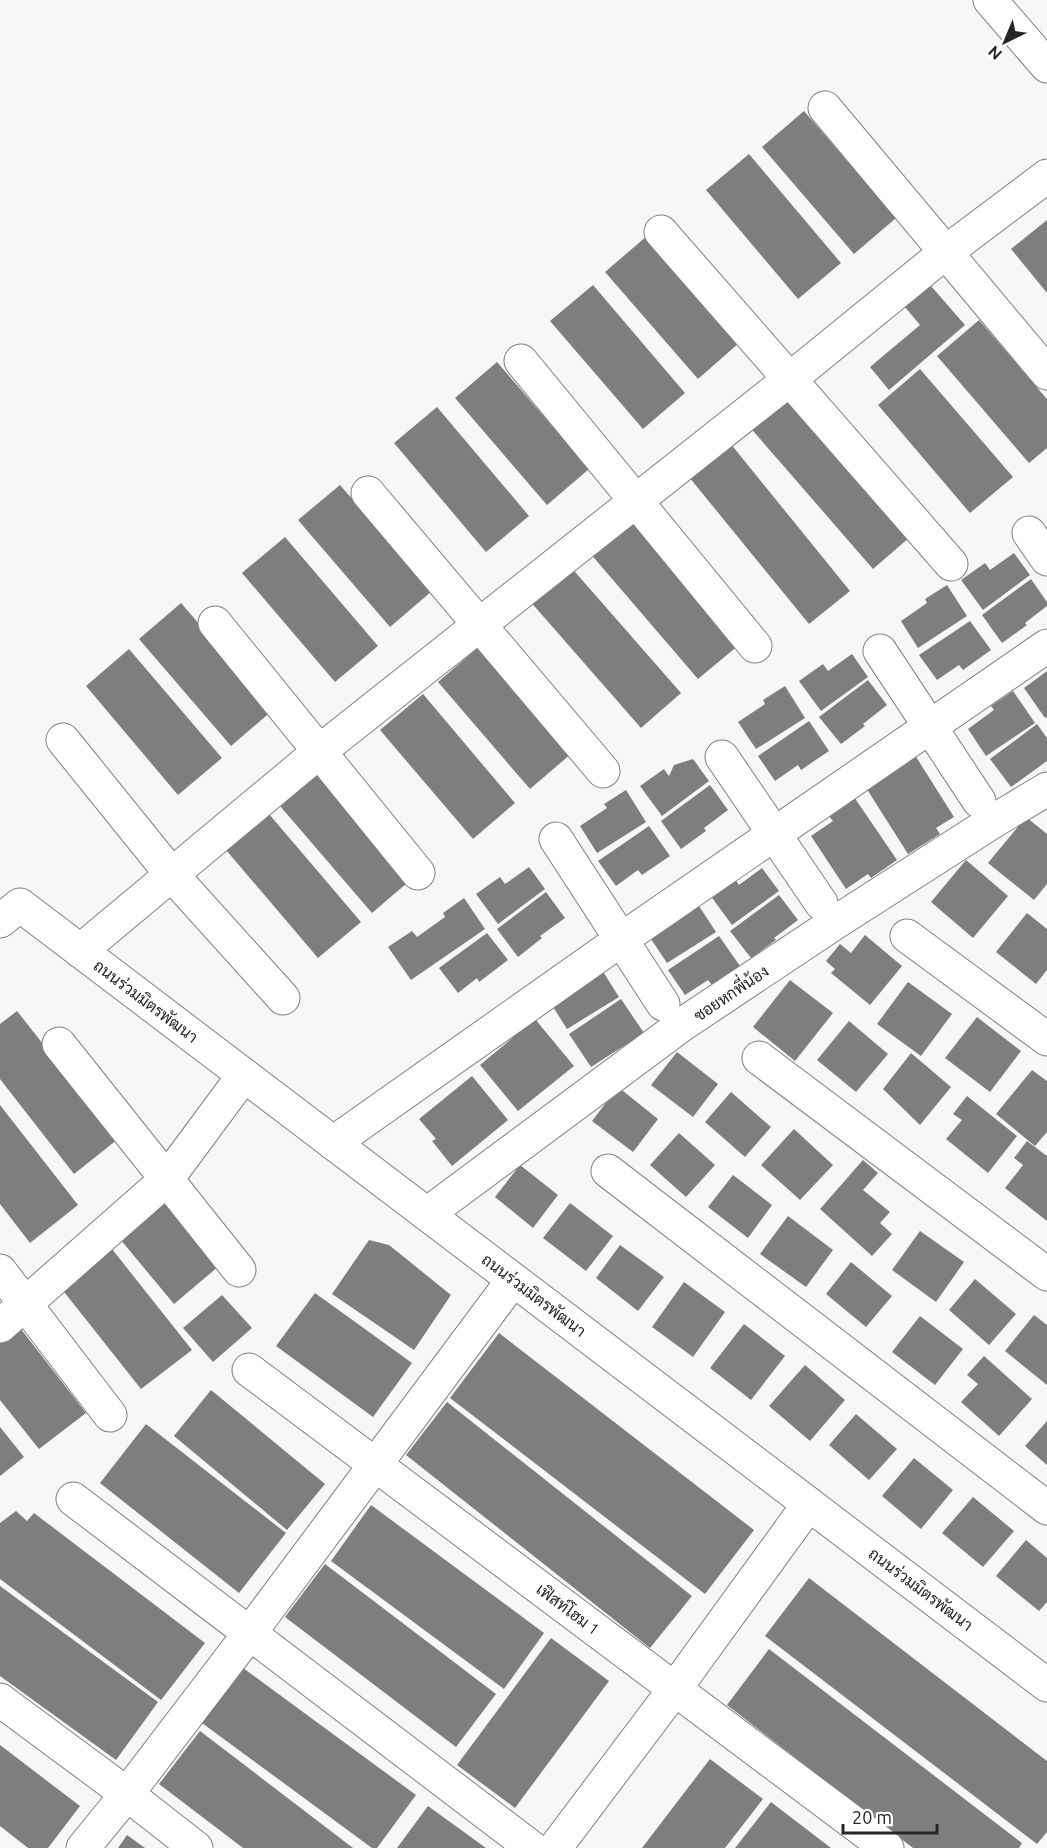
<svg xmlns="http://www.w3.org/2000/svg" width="1047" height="1848" viewBox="0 0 1047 1848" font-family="Ubuntu,Sarabun,sans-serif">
<rect width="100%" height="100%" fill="#f6f7f8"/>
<g fill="#7e7e80">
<path d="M804 111 896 218 854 254 762 147Z"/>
<path d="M749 154 841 263 798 299 706 190Z"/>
<path d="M1047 220V293L1011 249Z"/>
<path d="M647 236 739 343 698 379 605 272Z"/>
<path d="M924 278 965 325 889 390 870 367 920 325 899 300Z"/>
<path d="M593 285 685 393 643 429 550 321Z"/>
<path d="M979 320 1047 399V448L1029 463 937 356Z"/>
<path d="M497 362 589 469 547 505 455 398Z"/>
<path d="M920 369 1013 477 970 513 878 405Z"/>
<path d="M786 393 910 537 873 569 748 425Z"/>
<path d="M437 407 529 516 486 552 394 443Z"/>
<path d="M730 443 850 591 809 624 689 477Z"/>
<path d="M340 485 432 591 390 627 298 520Z"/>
<path d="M631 517 740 644 698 679 589 552Z"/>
<path d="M285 537 378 646 335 682 242 573Z"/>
<path d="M1014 553 1030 575 983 610 961 580 985 563 990 570Z"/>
<path d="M569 565 681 693 641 728 529 600Z"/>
<path d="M1031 579 1047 602V606L1025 623 1027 625 1002 643 982 615Z"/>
<path d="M947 585 967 616 918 648 901 621 927 603 925 599Z"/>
<path d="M181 603 273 710 231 746 139 639Z"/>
<path d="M970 621 991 650 963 670 959 665 937 680 919 655Z"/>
<path d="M480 646 572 753 530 789 438 682Z"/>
<path d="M129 649 222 758 178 795 86 686Z"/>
<path d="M852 654 868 677 821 711 799 681 823 664 828 671Z"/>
<path d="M1047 671V717L1045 718 1024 688Z"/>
<path d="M868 680 887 705 863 724 865 726 841 744 819 717Z"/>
<path d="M785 686 805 718 756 749 738 722 765 704 763 700Z"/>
<path d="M1013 691 1035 723 986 756 968 729 994 710 991 706Z"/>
<path d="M423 694 515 803 473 839 380 730Z"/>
<path d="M809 721 829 751 801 770 798 765 775 781 758 756Z"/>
<path d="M1037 724 1047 738V761L1011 787 990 759Z"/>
<path d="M913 752 954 817 936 828 940 834 908 854 863 783Z"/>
<path d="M693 759 709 781 662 816 640 786 664 769 669 776 674 765Z"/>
<path d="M322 770 414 877 372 913 280 806Z"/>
<path d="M710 785 728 810 704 828 706 831 681 849 661 821Z"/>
<path d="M626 790 646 822 597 853 580 826 607 808 604 804Z"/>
<path d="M854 797 897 860 871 878 868 874 846 889 811 836 833 821 828 815Z"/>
<path d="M269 814 361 922 318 958 226 850Z"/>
<path d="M1026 817 1047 834V884L1034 900 988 863Z"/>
<path d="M649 826 670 856 642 875 638 870 616 886 598 861Z"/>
<path d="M966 860 1008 896 973 938 931 902Z"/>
<path d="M529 867 545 889 498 924 476 894 500 877 505 884Z"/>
<path d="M762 868 779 891 732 925 710 895 734 878 739 885Z"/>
<path d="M546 892 565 918 540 936 542 938 518 957 497 929Z"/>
<path d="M779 895 798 920 774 938 776 940 751 958 730 931Z"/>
<path d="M464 898 485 929 411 980 388 947 412 931 417 937 445 917 443 913Z"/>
<path d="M695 900 716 932 667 963 649 936Z"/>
<path d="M1027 913 1047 929V970L1036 984 996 952Z"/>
<path d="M487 933 508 960 479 982 477 978 458 993 439 968Z"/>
<path d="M865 935 902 966 870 1005 831 973 835 969 826 961 840 944 851 953Z"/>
<path d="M719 936 740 966 712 985 708 980 685 995 668 970Z"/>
<path d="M602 970 619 997 567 1029 550 1002Z"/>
<path d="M790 980 833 1013 795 1061 753 1027Z"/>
<path d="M908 982 952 1014 921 1056 877 1024Z"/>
<path d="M621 999 644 1033 591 1067 569 1034Z"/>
<path d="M17 1011 118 1139 74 1174 0 1079V1024Z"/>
<path d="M977 1017 1021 1051 990 1092 945 1058Z"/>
<path d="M535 1019 574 1066 518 1111 480 1065Z"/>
<path d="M849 1021 888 1054 856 1092 817 1060Z"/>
<path d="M677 1052 718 1084 693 1117 651 1085Z"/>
<path d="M911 1053 951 1087 920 1125 883 1089Z"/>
<path d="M1032 1070 1047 1081V1132L1035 1146 996 1114Z"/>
<path d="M472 1076 508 1120 452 1166 432 1141 436 1139 419 1119Z"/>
<path d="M618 1087 658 1119 633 1152 592 1121Z"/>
<path d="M731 1092 771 1127 745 1157 705 1122Z"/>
<path d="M967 1096 1017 1136 988 1173 946 1139 962 1120 953 1114Z"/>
<path d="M0 1105 78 1205 30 1243 0 1204Z"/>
<path d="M794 1129 833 1165 800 1200 761 1165Z"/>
<path d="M679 1133 715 1165 686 1197 650 1165Z"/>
<path d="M1027 1141 1047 1156V1221L1005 1188 1023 1165 1014 1158Z"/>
<path d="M863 1160 878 1173 863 1190 890 1212 880 1223 892 1234 872 1256 820 1209Z"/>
<path d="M520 1165 558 1195 533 1228 495 1197Z"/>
<path d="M733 1175 772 1205 748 1238 708 1207Z"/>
<path d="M165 1201 219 1266 174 1304 120 1239Z"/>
<path d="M570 1203 613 1236 586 1271 543 1238Z"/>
<path d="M788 1216 833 1250 806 1287 760 1254Z"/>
<path d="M920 1231 964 1262 936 1302 892 1270Z"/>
<path d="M369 1240 389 1245 451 1295 414 1350 332 1294Z"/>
<path d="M108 1244 192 1350 141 1389 57 1283Z"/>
<path d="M620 1245 664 1277 638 1311 596 1278Z"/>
<path d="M851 1262 892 1296 866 1327 826 1294Z"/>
<path d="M975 1279 1016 1314 989 1345 949 1310Z"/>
<path d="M684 1282 725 1312 693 1357 652 1327Z"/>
<path d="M315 1293 412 1363 373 1417 276 1346Z"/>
<path d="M222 1295 252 1328 213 1362 183 1328Z"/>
<path d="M1034 1315 1047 1325V1385L1005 1351Z"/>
<path d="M920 1316 963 1349 935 1385 892 1352Z"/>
<path d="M17 1324 86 1413 39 1449 0 1400V1338Z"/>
<path d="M744 1324 785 1356 751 1400 710 1368Z"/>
<path d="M499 1333 754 1530 705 1594 450 1398Z"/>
<path d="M984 1356 1032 1399 999 1436 961 1402 978 1384 967 1375Z"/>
<path d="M805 1365 845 1400 810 1441 769 1406Z"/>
<path d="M211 1390 325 1484 287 1530 174 1436Z"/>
<path d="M447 1402 692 1596 650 1648 406 1455Z"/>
<path d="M856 1414 897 1449 869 1480 829 1445Z"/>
<path d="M1047 1421V1465L1025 1446Z"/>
<path d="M146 1424 286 1533 239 1593 100 1483Z"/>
<path d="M0 1427 24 1457 0 1476Z"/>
<path d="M914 1458 953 1490 921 1529 882 1496Z"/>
<path d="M973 1497 1014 1531 983 1567 942 1533Z"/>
<path d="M371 1505 544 1633 504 1689 331 1561Z"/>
<path d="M16 1511 27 1521 34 1513 205 1643 161 1700 0 1579V1523Z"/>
<path d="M1026 1540 1047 1558V1602L1039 1611 996 1576Z"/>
<path d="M325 1564 496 1694 456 1747 285 1617Z"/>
<path d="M809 1578 1047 1761V1832L1037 1844 765 1636Z"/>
<path d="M0 1586 158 1702 116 1760 0 1676Z"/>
<path d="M551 1638 609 1681 515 1808 457 1765Z"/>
<path d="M769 1649 1022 1843 1019 1848H913L727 1705Z"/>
<path d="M243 1668 416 1795 377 1848H372L202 1723Z"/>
<path d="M200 1731 353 1848H243L159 1784Z"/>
<path d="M0 1745 80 1806 48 1848H28L0 1826Z"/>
<path d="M710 1759 763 1799 725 1848H642Z"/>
<path d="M771 1802 831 1848H735Z"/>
<path d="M428 1806 486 1848H397Z"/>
<path d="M127 1835 145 1848H118Z"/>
</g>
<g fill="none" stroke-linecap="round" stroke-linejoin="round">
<g stroke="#7f8081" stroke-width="35">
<g id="minor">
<path d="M990 0 1047 66"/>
<path d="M825 108 1047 373"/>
<path d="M661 232 951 564"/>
<path d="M521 361 755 646"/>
<path d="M368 493 603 771"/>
<path d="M1029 533 1047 559"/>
<path d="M215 623 418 873"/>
<path d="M880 651 979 801"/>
<path d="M63 740 172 875 283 998"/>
<path d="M722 757 821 903"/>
<path d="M556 839 663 1004"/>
<path d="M0 921 20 905 1047 1685"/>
<path d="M907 936 1047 1039"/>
<path d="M80 951 320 751 790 379 946 252 1047 176"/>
<path d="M59 1044 239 1270"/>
<path d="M759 1058 1047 1274"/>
<path d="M333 1143 622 939 1047 646"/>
<path d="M608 1171 1047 1508"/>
<path d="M427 1214 683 1024 833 924 992 822 1047 789"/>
<path d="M0 1271 110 1415"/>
<path d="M0 1326 167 1179 244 1075"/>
<path d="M249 1370 887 1848"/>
<path d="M73 1499 532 1848"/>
<path d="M0 1700 127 1794 196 1848"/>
<path d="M83 1848 127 1794 249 1634 513 1280"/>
<path d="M555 1848 674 1690 809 1504"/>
</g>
</g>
<use href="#minor" stroke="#fff" stroke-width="33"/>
</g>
<g text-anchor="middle" stroke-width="4.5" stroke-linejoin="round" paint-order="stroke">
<g font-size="16" fill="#262626" stroke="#fff">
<text transform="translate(731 993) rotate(-34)" y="6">ซอยหกพี่น้อง</text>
<text transform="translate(146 1001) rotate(37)" y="6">ถนนร่วมมิตรพัฒนา</text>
<text transform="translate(534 1295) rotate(37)" y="6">ถนนร่วมมิตรพัฒนา</text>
<text transform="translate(921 1589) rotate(37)" y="6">ถนนร่วมมิตรพัฒนา</text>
<text transform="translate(568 1609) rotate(37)" y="6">เฟิสท์โฮม 1</text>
</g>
</g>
<g transform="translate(1005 42) rotate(223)" stroke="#ffffff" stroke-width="4.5" paint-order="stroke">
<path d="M0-4.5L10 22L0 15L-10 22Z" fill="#262626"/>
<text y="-9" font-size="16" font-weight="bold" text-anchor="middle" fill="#262626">N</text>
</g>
<path d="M843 1824v9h94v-9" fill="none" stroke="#262626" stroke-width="3"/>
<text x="852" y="1824" font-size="18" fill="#262626" stroke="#ffffff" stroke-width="4.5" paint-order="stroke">20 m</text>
</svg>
